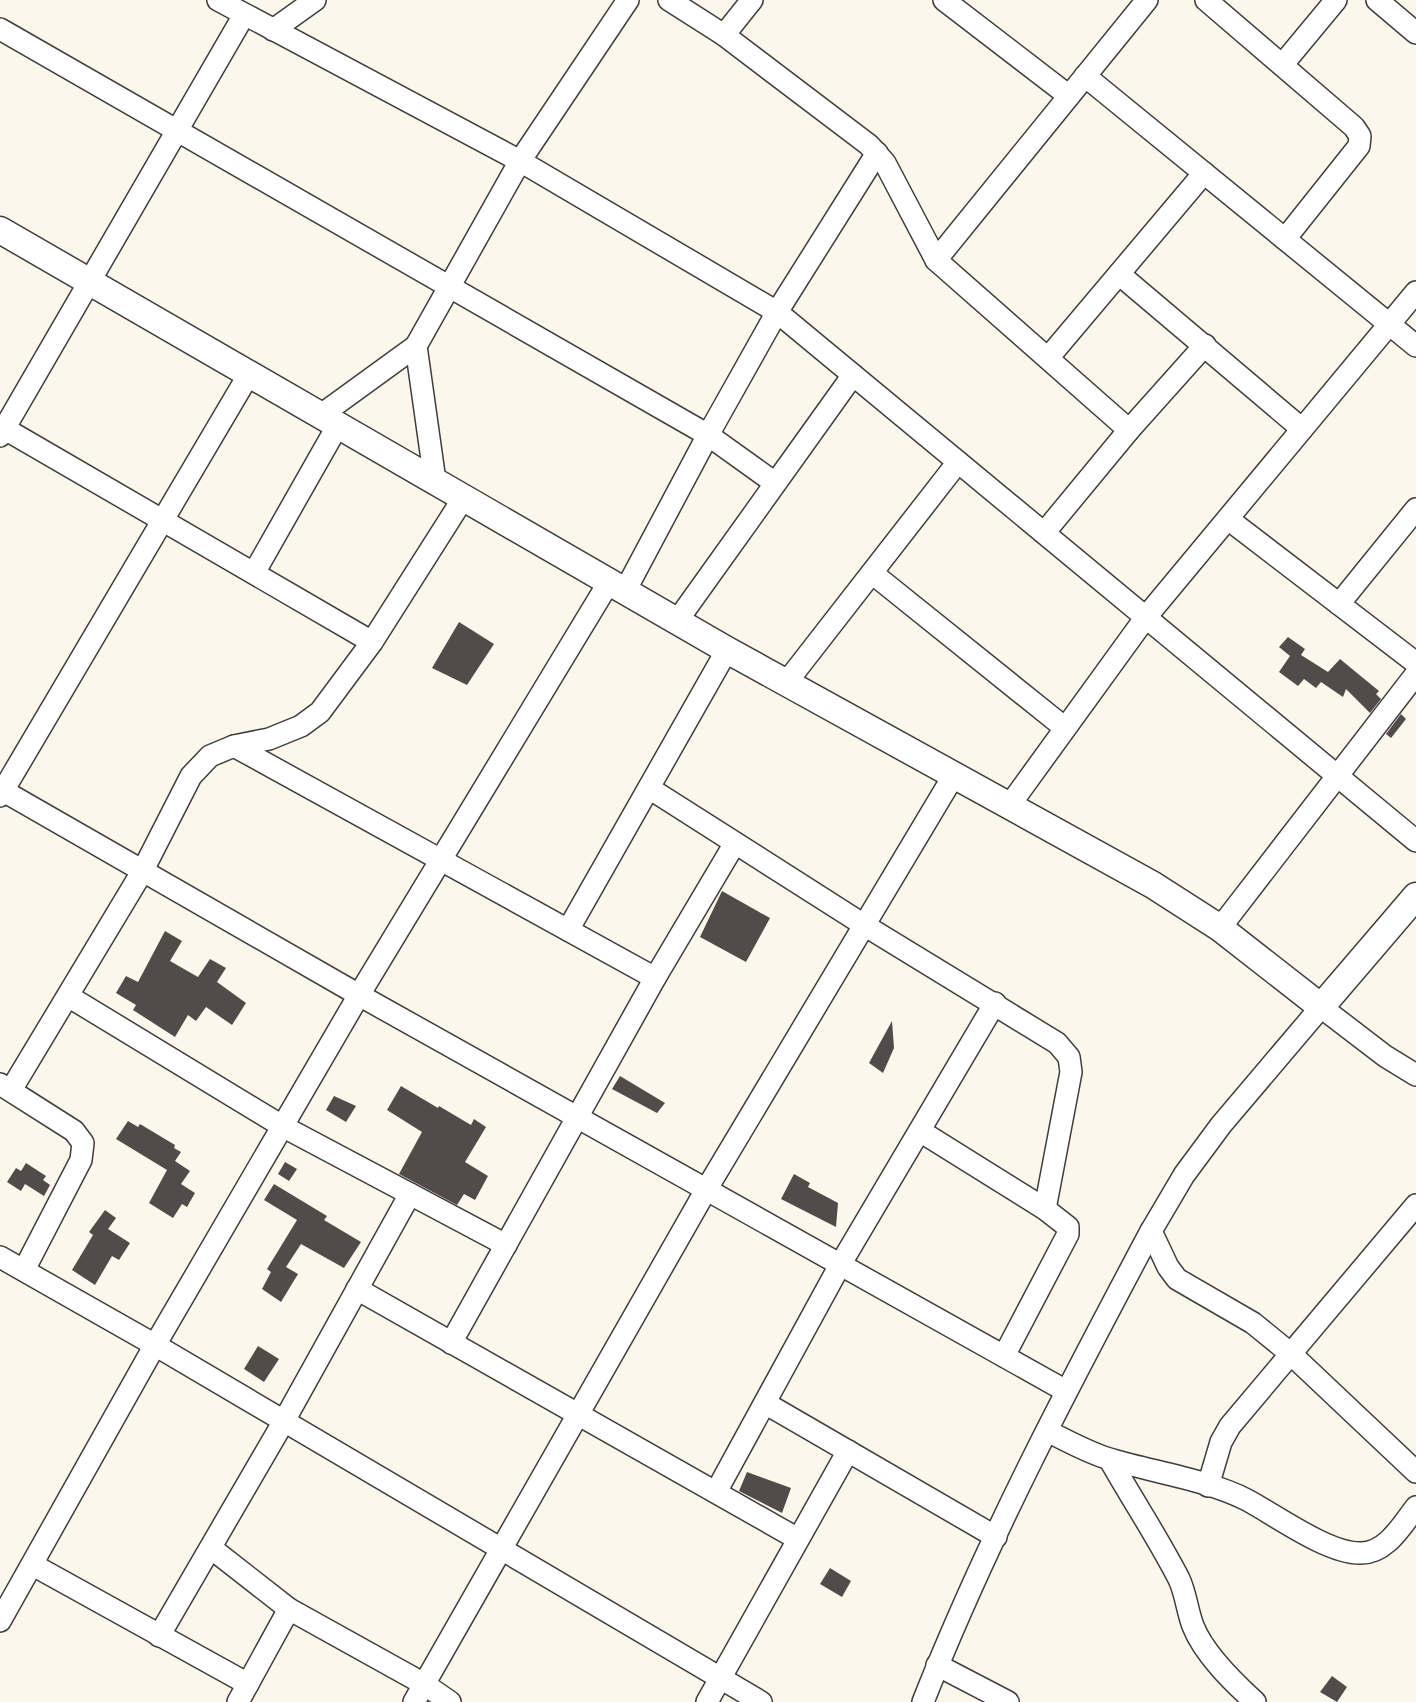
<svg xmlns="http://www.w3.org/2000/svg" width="1416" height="1702" viewBox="0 0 1416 1702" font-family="Literata,serif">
<rect width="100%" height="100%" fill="#fdf7eb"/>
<g fill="#534b49">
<path d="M459 622 494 644 467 685 432 668Z"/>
<path d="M1288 637 1305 649 1301 655 1328 672 1340 659 1379 691 1376 694 1381 699 1370 713 1346 689 1343 697 1321 682 1316 688 1304 679 1298 686 1279 672 1290 656 1279 647Z"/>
<path d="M1401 714 1406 719 1391 738 1386 734Z"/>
<path d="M722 891 770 918 746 962 700 937Z"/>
<path d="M165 931 182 941 170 961 198 977 210 959 226 968 217 982 246 1003 232 1025 206 1007 196 1021 188 1015 175 1037 133 1010 136 1005 116 993 126 976 138 982Z"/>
<path d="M892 1021 894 1048 883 1073 869 1063Z"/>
<path d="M620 1076 665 1103 657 1113 612 1089Z"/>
<path d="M401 1086 438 1108 439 1106 471 1125 474 1119 486 1127 465 1162 488 1176 475 1200 464 1194 457 1205 399 1174 422 1132 387 1110Z"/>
<path d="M334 1096 356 1106 346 1122 326 1110Z"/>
<path d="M128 1121 138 1127 140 1124 175 1145 174 1148 181 1152 175 1161 190 1171 181 1184 195 1193 187 1207 182 1204 173 1218 149 1203 167 1170 116 1139Z"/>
<path d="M285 1162 297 1169 289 1181 278 1174Z"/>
<path d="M26 1163 46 1176 43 1180 50 1185 44 1196 25 1184 21 1191 7 1182 16 1168 21 1171Z"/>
<path d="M794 1174 810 1183 808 1187 838 1203 836 1227 781 1199Z"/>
<path d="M274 1184 327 1216 324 1220 361 1242 344 1268 301 1244 286 1267 298 1274 281 1302 262 1289 271 1272 267 1269 297 1220 264 1200Z"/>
<path d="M105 1210 116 1218 108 1229 130 1243 119 1260 112 1256 95 1285 72 1270 93 1235 89 1232Z"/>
<path d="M258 1346 279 1359 264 1382 244 1369Z"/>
<path d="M747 1472 791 1488 782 1513 739 1491Z"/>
<path d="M830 1568 851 1581 842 1597 820 1584Z"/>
<path d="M1332 1676 1347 1687 1337 1702 1320 1692Z"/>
</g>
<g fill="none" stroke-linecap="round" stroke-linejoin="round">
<g stroke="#3e3e3e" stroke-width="24">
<g id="minor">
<path d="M218 0 520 161 777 312 1416 841"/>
<path d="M669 0 724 35 869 145 885 163 936 260 1129 430"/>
<path d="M944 0 1069 96"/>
<path d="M1206 0 1354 127 1360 136 1359 146 1285 239"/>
<path d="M1377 0 1416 33"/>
<path d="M0 29 708 435 775 483"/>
<path d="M273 30 315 0"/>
<path d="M724 35 752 0"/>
<path d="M1283 64 1336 0"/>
<path d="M1085 76 1416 346"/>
<path d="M936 260 1147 0"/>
<path d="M1119 274 1302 429"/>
<path d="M416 346 435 481"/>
<path d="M1048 358 1204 173"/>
<path d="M321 415 416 346 520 161 628 0"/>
<path d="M0 426 372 642"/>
<path d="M0 436 244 15"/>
<path d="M1228 519 1416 663"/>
<path d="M1044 533 1129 430 1205 345"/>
<path d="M254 573 338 425"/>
<path d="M872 573 1065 728"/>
<path d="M625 591 708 435 777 312 877 153"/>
<path d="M1339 604 1416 509"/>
<path d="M677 621 853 375"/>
<path d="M786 683 958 462"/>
<path d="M234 746 655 978"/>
<path d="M649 788 864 925 1057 1043 1069 1057 1071 1072 1045 1209"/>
<path d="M0 789 359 995 1066 1391"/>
<path d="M0 796 249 374"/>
<path d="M1009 806 1146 617 1416 292"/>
<path d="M1220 928 1416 674"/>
<path d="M568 930 727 650"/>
<path d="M68 996 282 1126 506 1245"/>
<path d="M1416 1075 1385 1056 1321 1007 1221 1125 1184 1175 1151 1231 1168 1267 1177 1279 1253 1323 1291 1354 1416 1472"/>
<path d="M0 1084 74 1131 83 1143 81 1160 24 1270"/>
<path d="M11 1090 142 872 191 776 210 756 234 746 269 739 301 726 320 712 372 642 464 497"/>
<path d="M920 1131 1045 1209 1068 1227V1234L1004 1356"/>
<path d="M0 1257 155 1345 761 1702"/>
<path d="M357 1289 798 1539"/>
<path d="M451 1343 655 978 735 843"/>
<path d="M765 1403 996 1537"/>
<path d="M1047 1431C1068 1441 1090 1454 1113 1460 1154 1472 1211 1481 1247 1500 1277 1516 1327 1553 1360 1553 1386 1554 1402 1525 1416 1507"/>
<path d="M1110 1460C1132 1499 1158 1538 1179 1579 1186 1594 1187 1610 1193 1626 1204 1654 1233 1682 1255 1702"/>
<path d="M1208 1486 1221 1442 1230 1426 1416 1205"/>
<path d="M716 1492 840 1265 995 1003"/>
<path d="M211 1548 289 1609 424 1684 450 1702"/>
<path d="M33 1565 248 1684"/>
<path d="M0 1621 155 1345 359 995 609 582"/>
<path d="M159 1636 284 1421 410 1194"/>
<path d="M937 1665 1008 1702"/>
<path d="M238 1702 289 1609"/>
<path d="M414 1702 706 1190 954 775"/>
<path d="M707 1702 848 1451"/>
<path d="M923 1702C987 1540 1069 1385 1151 1231"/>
</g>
</g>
<g stroke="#3e3e3e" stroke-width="29">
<path id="tertiary" d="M0 230 727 650 1153 885 1220 928 1321 1007 1416 896"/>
</g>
<use href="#minor" stroke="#fff" stroke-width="21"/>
<use href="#tertiary" stroke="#fff" stroke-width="26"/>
</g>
</svg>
